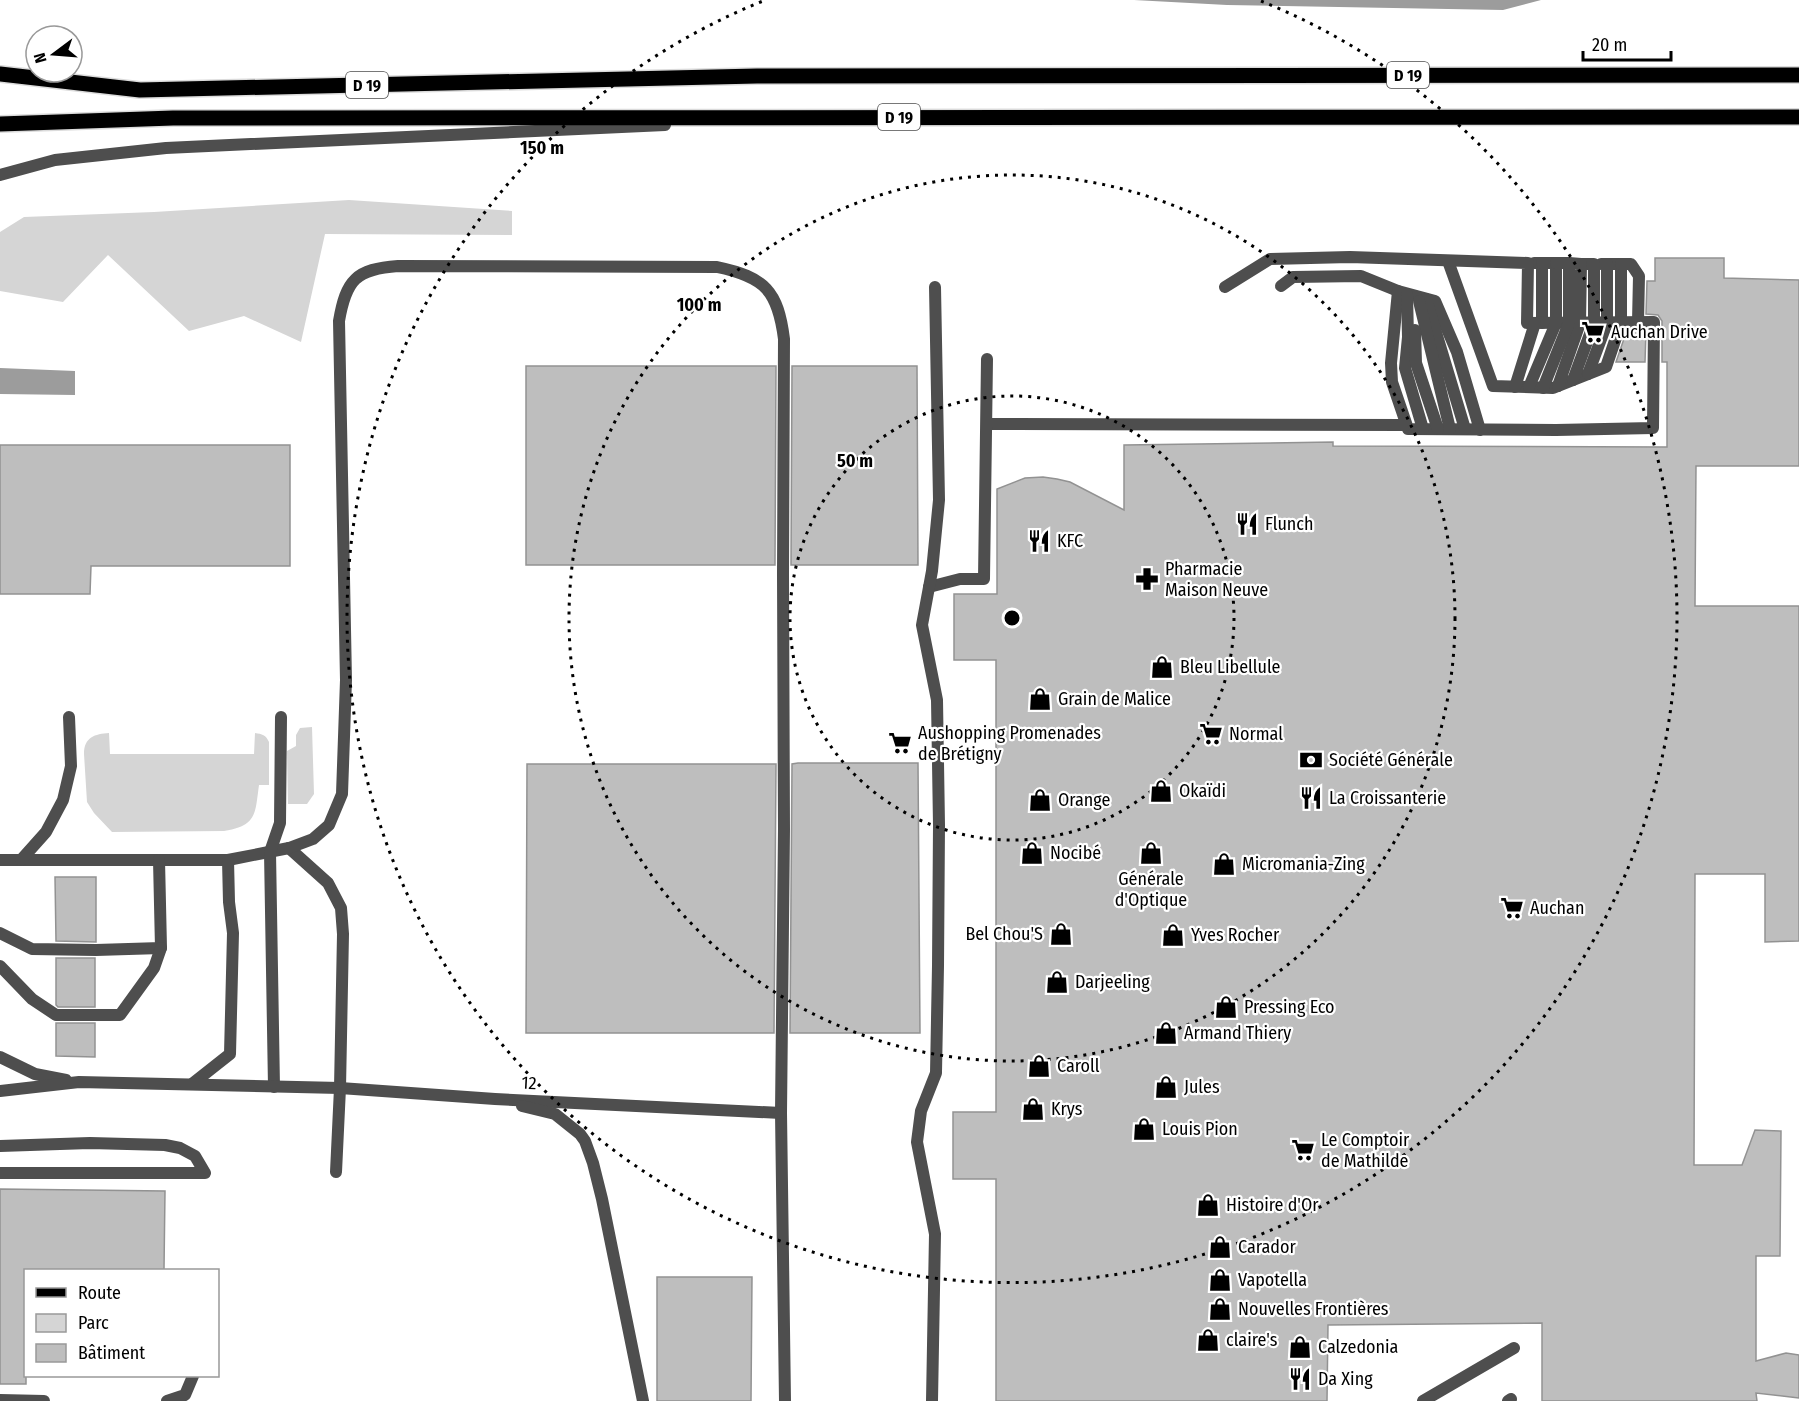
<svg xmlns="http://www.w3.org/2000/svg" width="1799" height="1401" viewBox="0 0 1799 1401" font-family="'Fira Sans Condensed',sans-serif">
<rect width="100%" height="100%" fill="#fff"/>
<g fill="#d5d5d5">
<path d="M349 200 512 211V235L325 234 301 342 244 316 189 331 108 255 63 302 0 291V232L24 217 154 212Z"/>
<path d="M312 727 314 794 307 804H288L287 751 296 746V735L300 728Z"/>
<path d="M109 733 110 754H254L255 733C262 734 266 735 269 742V785H259C255 814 257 826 224 831L112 832 94 813 87 802 84 754C84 737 95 734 109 733Z"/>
</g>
<g fill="#9c9c9c">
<path d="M1134 0H1541L1503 10 1227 5Z"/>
<path d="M0 368 75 371V395L0 394Z"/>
</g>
<g fill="#bebebe" stroke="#929292" stroke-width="1.5">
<path d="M1655 258H1724V278L1799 280V466H1696L1695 606H1799V941L1765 942V874H1695L1694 1165H1742L1755 1130 1781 1131 1780 1256H1756V1361L1786 1353 1799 1355V1398L1756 1393 1757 1401H1542V1323L1328 1325 1327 1401H996V1179H953V1112H996V660H954V594H997V489L1025 478 1043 477 1057 479 1070 482 1124 510V445L1333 442V446L1667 447V362H1662V321L1658 315 1646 314 1647 281H1655Z"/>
<path d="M1627 330H1646L1645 362H1616Z"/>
<path d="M526 366H776L775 565H526Z"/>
<path d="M792 366H917L918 565H791Z"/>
<path d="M0 445H290V566H91L90 594H0Z"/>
<path d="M798 763H918L920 1033H790L792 764Z"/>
<path d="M527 764H776L774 1033H526Z"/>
<path d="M55 877H96V942L56 941Z"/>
<path d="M56 958H95V1007H58L56 1005Z"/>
<path d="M56 1023H95V1057L56 1056Z"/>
<path d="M0 1189 165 1191 164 1270H26V1384H0Z"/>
<path d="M657 1277H752L751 1401H657Z"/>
</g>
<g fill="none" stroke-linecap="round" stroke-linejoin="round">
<g stroke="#dbdbdb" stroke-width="18">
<g id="primary">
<path d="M0 74 140 90 757 76 1799 75"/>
<path d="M0 124 173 118 1799 117"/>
</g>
</g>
<g stroke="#4e4e4e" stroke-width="12">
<path d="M1448 261 1493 386 1553 388 1606 367 1621 323V264H1607"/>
<path d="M1534 263H1542V323"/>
<path d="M1621 264H1631L1639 276 1638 322"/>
<path d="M1281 286 1293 277 1361 276 1398 291 1435 301 1457 352 1480 430"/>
<path d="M1225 287 1270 259 1350 257 1528 263 1527 323 1654 322 1653 428 1556 430 1408 429 1392 382 1391 363 1398 291"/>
<path d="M1407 294 1408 337 1405 368 1423 429"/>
<path d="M1426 299 1465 429"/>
<path d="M1419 301 1450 429"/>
<path d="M1415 330 1416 363 1438 429"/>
<path d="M1588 374 1607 323V264H1601"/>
<path d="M1573 380 1594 323V264H1581"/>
<path d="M1558 386 1580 323 1581 264 1569 263"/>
<path d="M1515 387 1535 323"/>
<path d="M1529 387 1556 323V263H1542"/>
<path d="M1543 388 1569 323V263H1556"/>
<path d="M987 424 1406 425"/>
<path d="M929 587 960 579H984L987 359"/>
<path d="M289 848 328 883 341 908 343 934 340 1088 336 1172"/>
<path d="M0 860H228L289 848 313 839 329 825 342 794 346 680 339 321C346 280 356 269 398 266L717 267C765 277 778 291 784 339L783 574 784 829 781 1113 785 1401"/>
<path d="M21 860 46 832 63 800 71 766 69 717"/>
<path d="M0 933 32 949 96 950 161 948 159 860"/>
<path d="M0 966 32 999 56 1015H120L154 968 161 948"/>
<path d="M0 1057 35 1074 66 1080"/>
<path d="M192 1084 230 1054 233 933 229 902 228 860"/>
<path d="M274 1087 270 852 280 823 281 717"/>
<path d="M0 1091 79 1082 340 1088 495 1099 781 1113"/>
<path d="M522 1106 555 1114 580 1134 585 1141 593 1163 602 1199 643 1401"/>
<path d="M0 1146 90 1143 165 1145 180 1148 195 1156 205 1173H0"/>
<path d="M0 1400 44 1401"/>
<path d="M167 1401 185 1395 193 1376"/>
<path d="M932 1401 935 1234 917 1142 921 1111 936 1073 938 966 939 825 937 700 922 625 932 571 939 500 935 287"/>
<path d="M1423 1401 1514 1348"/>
<path d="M1508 1401 1511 1399"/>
</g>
<path stroke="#4e4e4e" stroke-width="12" d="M0 175 55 160 166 148 665 125"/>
<use href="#primary" stroke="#000" stroke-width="15"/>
</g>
<g fill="none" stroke="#000" stroke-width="3" stroke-dasharray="3 6">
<circle cx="1012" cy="618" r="222"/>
<circle cx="1012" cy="618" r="443"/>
<path d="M1261 1A665 665 0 1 1 763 1"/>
</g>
<defs>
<g id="supermarket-bare" transform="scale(1.8)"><path d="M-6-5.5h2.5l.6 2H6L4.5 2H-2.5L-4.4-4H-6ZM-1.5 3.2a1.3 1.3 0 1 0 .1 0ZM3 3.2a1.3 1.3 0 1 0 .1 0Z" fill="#000" stroke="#fff" stroke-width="2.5" paint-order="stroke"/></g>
<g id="restaurant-bare" transform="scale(1.8)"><path d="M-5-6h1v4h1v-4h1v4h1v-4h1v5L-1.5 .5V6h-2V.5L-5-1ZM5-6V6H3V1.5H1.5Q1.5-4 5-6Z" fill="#000" stroke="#fff" stroke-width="2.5" paint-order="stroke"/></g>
<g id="pharmacy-bare" transform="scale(1.8)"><path d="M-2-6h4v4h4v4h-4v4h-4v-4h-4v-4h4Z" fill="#000" stroke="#fff" stroke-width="2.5" paint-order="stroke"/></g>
<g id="shop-bare" transform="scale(1.8)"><path d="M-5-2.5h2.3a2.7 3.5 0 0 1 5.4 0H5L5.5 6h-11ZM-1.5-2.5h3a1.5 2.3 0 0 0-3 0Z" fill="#000" stroke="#fff" stroke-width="2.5" paint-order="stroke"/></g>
<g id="bank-bare" transform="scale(1.8)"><path d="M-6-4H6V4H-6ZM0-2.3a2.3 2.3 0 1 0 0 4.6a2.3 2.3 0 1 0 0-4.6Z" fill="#000" stroke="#fff" stroke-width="2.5" paint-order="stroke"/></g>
</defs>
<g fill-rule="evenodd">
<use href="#supermarket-bare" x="1593" y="332"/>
<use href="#restaurant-bare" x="1247" y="524"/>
<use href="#restaurant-bare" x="1039" y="541"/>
<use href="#pharmacy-bare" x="1147" y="579"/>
<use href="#shop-bare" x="1162" y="667"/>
<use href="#shop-bare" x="1040" y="699"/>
<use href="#supermarket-bare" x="1211" y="734"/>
<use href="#supermarket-bare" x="900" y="743"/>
<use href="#bank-bare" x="1311" y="760"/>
<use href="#shop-bare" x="1161" y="791"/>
<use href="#restaurant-bare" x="1311" y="798"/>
<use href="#shop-bare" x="1040" y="800"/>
<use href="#shop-bare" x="1032" y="853"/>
<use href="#shop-bare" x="1151" y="853"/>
<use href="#shop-bare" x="1224" y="864"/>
<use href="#supermarket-bare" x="1512" y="908"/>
<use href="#shop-bare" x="1061" y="934"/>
<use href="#shop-bare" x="1173" y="935"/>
<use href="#shop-bare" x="1057" y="982"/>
<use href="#shop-bare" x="1226" y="1007"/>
<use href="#shop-bare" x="1166" y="1033"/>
<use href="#shop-bare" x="1039" y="1066"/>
<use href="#shop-bare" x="1166" y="1087"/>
<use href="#shop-bare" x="1033" y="1109"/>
<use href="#shop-bare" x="1144" y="1129"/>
<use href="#supermarket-bare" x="1303" y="1150"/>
<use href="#shop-bare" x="1208" y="1205"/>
<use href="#shop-bare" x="1220" y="1247"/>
<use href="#shop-bare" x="1220" y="1280"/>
<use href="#shop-bare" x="1220" y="1309"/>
<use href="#shop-bare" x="1208" y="1340"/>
<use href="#shop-bare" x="1300" y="1347"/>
<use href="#restaurant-bare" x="1300" y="1379"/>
</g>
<g text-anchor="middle" stroke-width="4.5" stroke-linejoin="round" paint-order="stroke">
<g fill="#fff" stroke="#4c4c4c" stroke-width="1.5">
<rect x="1387" y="62" width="42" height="26" rx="4.5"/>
<rect x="346" y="72" width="42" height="26" rx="4.5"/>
<rect x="878" y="104" width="42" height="26" rx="4.5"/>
</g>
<g font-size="16" font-weight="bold" fill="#000">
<text x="1408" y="81">D 19</text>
<text x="367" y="91">D 19</text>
<text x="899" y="123">D 19</text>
</g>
<g font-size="18" fill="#000" stroke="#fff" text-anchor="start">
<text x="1611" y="338">Auchan Drive</text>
<text x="1265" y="530">Flunch</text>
<text x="1057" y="547">KFC</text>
<text x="1165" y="575">Pharmacie<tspan x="1165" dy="21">Maison Neuve</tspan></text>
<text x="1180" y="673">Bleu Libellule</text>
<text x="1058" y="705">Grain de Malice</text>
<text x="918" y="739">Aushopping Promenades<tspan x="918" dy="21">de Brétigny</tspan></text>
<text x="1229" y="740">Normal</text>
<text x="1329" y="766">Société Générale</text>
<text x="1179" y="797">Okaïdi</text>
<text x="1329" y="804">La Croissanterie</text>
<text x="1058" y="806">Orange</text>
<text x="1050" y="859">Nocibé</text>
<text x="1242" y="870">Micromania-Zing</text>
<text x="1151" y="885" text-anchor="middle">Générale<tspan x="1151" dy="21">d'Optique</tspan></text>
<text x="1530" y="914">Auchan</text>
<text x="1043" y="940" text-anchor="end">Bel Chou'S</text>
<text x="1191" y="941">Yves Rocher</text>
<text x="1075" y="988">Darjeeling</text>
<text x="1244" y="1013">Pressing Eco</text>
<text x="1184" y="1039">Armand Thiery</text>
<text x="1057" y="1072">Caroll</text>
<text x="1184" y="1093">Jules</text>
<text x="1051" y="1115">Krys</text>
<text x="1162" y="1135">Louis Pion</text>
<text x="1321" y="1146">Le Comptoir<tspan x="1321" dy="21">de Mathilde</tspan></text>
<text x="1226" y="1211">Histoire d'Or</text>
<text x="1238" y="1253">Carador</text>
<text x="1238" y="1286">Vapotella</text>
<text x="1238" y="1315">Nouvelles Frontières</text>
<text x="1226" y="1346">claire's</text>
<text x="1318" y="1353">Calzedonia</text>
<text x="1318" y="1385">Da Xing</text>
</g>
<g font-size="18" fill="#000" stroke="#fff">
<text transform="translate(529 1083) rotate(3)" y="6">12</text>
</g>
</g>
<circle cx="1012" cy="618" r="9" fill="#000" stroke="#fff" stroke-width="3"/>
<g font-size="18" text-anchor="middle" font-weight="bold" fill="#000" stroke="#fff" stroke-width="4.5" stroke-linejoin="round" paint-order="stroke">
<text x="542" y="154">150 m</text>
<text x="699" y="311">100 m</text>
<text x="855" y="467">50 m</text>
</g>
<rect x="24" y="1269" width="195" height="108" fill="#ffffff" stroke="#999999" stroke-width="1.5"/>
<rect x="36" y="1288" width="30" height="9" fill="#000000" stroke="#999999" stroke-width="1.5"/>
<text x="78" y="1299" font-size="18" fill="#000000">Route</text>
<rect x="36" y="1314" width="30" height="18" fill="#d5d5d5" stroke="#999999" stroke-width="1.5"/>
<text x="78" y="1329" font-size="18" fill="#000000">Parc</text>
<rect x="36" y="1344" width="30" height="18" fill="#bebebe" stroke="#999999" stroke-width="1.5"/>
<text x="78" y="1359" font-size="18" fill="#000000">Bâtiment</text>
<g transform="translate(54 54) rotate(254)"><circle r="28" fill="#ffffff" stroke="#999999" stroke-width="1.5"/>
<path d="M0-4.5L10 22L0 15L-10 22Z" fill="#000000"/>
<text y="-9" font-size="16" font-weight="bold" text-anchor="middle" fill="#000000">N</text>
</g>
<path d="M1583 51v9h88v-9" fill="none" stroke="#000000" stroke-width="3"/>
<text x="1592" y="51" font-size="18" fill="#000000" stroke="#ffffff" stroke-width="4.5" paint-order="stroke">20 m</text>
</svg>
